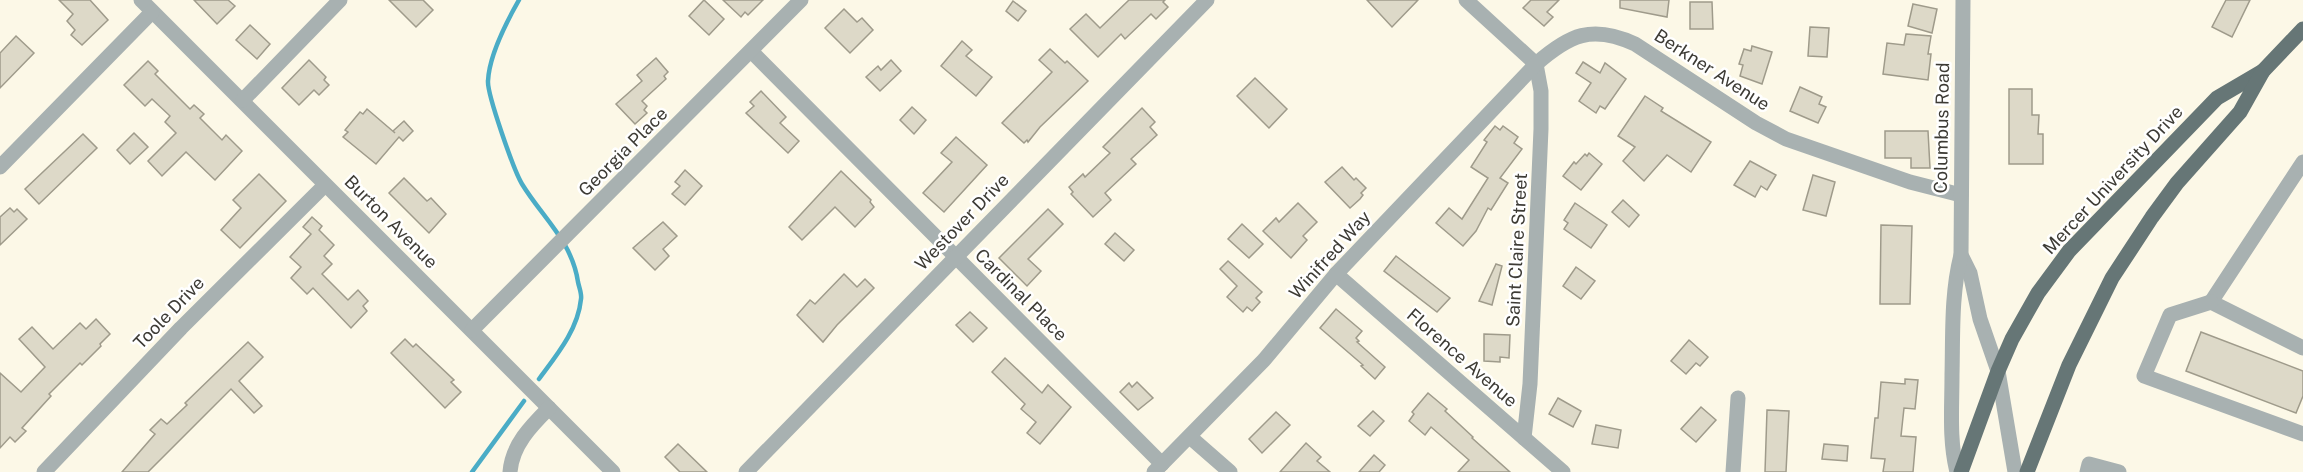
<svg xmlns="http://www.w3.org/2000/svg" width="2303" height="472" viewBox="0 0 2303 472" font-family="'Public Sans',sans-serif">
<rect width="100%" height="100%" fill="#fcf8e7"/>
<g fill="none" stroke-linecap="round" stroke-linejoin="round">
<g stroke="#4aacc6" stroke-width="4.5">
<path d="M519 0C507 21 489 56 488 81 487 94 514 171 522 184 542 217 572 241 578 282 579 287 582 294 581 299 578 330 556 356 539 379"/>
<path d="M472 472 524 401"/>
</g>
</g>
<g fill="#ddd9c8" stroke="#9f9b8b" stroke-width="1.5">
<path d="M59 0H90L108 20 82 45 71 35 75 30 67 21 73 14Z"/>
<path d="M194 0H228L235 6 217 24Z"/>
<path d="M389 0H423L433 10 416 27Z"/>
<path d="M704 0 724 19 709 35 689 16Z"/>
<path d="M723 0H763L748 15 745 12 741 17Z"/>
<path d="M1129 0H1165L1163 2 1168 7 1156 19 1151 14 1125 39 1121 34 1098 57 1070 29 1086 14 1100 28Z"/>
<path d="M1367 0H1418L1392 27Z"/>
<path d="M1531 0H1559L1547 12 1553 17 1544 26 1523 8Z"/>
<path d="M1620 0H1669L1667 17 1620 8Z"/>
<path d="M2226 0H2250L2232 37 2212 27Z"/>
<path d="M1013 1 1026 11 1018 21 1006 11Z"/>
<path d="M1690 2H1712L1713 29H1690Z"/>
<path d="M1913 4 1937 9 1932 33 1908 26Z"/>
<path d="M844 9 857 22 862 18 873 30 850 53 825 28Z"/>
<path d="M250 25 270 44 257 59 236 40Z"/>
<path d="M1810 27 1829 28 1827 57 1808 56Z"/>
<path d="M1906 34 1931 36 1928 54H1931L1928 80 1883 74 1887 43 1904 45Z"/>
<path d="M16 36 34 53 0 88V53Z"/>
<path d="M962 41 972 50 966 56 992 77 976 96 941 66Z"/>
<path d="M1752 46 1772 52 1762 84 1740 76 1743 65 1739 64 1744 49 1751 51Z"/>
<path d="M1050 49 1065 63 1067 61 1088 81 1040 127 1028 142 1027 140 1024 143 1002 123 1052 72 1039 60Z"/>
<path d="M656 58 668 72 664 76 666 79 642 101 647 106 644 110 647 113 635 124 616 104 642 81 637 75Z"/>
<path d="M309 60 326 77 324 80 329 85 319 95 314 90 299 105 282 88Z"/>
<path d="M891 60 901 71 880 91 866 77 878 66 881 70Z"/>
<path d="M148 61 158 71 155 74 190 109 194 105 204 114 200 118 222 140 226 135 242 151 215 180 186 152 162 176 148 161 176 133 165 122 170 116 152 99 145 106 124 85Z"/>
<path d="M1583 62 1600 73 1605 63 1626 79 1605 109 1600 106 1596 113 1579 101 1591 83 1576 73Z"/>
<path d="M1255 78 1287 109 1269 128 1237 96Z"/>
<path d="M1800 87 1822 97 1819 104 1826 107 1818 123 1790 111Z"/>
<path d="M2009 89H2032V115H2039L2038 134H2043V164H2009Z"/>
<path d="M761 91 786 117 780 123 799 141 788 153 746 113 754 106 750 102Z"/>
<path d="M1645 96 1663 108 1661 111 1711 142 1691 172 1667 155 1644 181 1623 161 1635 147 1618 136Z"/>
<path d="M912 107 926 120 914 134 900 120Z"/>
<path d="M1142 108 1155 122 1150 127 1157 135 1131 159 1136 164 1105 193 1111 200 1093 217 1071 194 1073 192 1069 187 1083 174 1085 177 1110 153 1103 147Z"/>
<path d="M367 109 395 133 393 131 404 121 413 131 403 141 399 137 376 164 343 137 348 132 345 130 360 112 363 114Z"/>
<path d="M1495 126 1500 130 1503 126 1518 137 1514 143 1522 149 1500 178 1508 183 1491 210 1488 208 1476 231 1463 246 1436 223 1449 208 1462 219 1488 178 1471 167 1487 142 1484 140Z"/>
<path d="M1885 131H1928L1930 168H1911V158H1885Z"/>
<path d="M134 133 148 147 130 164 117 150Z"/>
<path d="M83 134 97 148 39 204 25 189Z"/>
<path d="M956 137 987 165 944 212 923 193 952 162 941 153Z"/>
<path d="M1589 153 1602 164 1581 190 1563 176 1574 162 1576 164 1585 154 1587 156Z"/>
<path d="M1750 161 1776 175 1767 190 1761 186 1755 197 1734 185Z"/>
<path d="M1342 167 1354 180 1356 178 1366 188 1361 193 1363 195 1360 199 1350 208 1325 182Z"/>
<path d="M685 170 702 186 685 205 672 194 680 186 675 182Z"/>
<path d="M841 171 871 200 870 202 874 207 855 227 835 207 802 240 789 227Z"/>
<path d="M259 174 286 201 240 248 221 230 241 208 233 200Z"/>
<path d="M1813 175 1835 182 1826 216 1803 210Z"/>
<path d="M404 178 427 201 431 198 446 214 429 233 389 193Z"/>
<path d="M1623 200 1639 215 1629 227 1612 212Z"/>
<path d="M1298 203 1317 222 1303 236 1307 240 1291 258 1263 231 1276 218 1279 222Z"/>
<path d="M1575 203 1607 225 1591 248 1564 229 1568 223 1564 220Z"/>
<path d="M10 208 14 212 17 209 27 219 0 245V217Z"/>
<path d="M1048 209 1063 224 1028 259 1041 271 1027 286 999 258Z"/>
<path d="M312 217 322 226 319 230 334 245 324 256 332 264 322 274 348 300 358 290 368 301 363 306 367 311 351 328 313 288 307 294 291 278 301 267 290 257 311 234 303 227Z"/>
<path d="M663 222 677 236 663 249 669 256 655 270 633 248Z"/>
<path d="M1242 224 1263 244 1249 258 1228 239Z"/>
<path d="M1881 225 1912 226 1910 304H1880Z"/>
<path d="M1115 233 1134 250 1124 261 1105 244Z"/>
<path d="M1396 256 1450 298 1437 312 1384 271Z"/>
<path d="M1228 261 1262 292 1256 298 1260 302 1252 311 1247 307 1243 312 1227 297 1237 286 1220 269Z"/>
<path d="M1496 264 1502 266 1492 305 1479 301Z"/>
<path d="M1576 267 1595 281 1581 299 1563 286Z"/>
<path d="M844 274 857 287 865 279 874 288 837 325 823 342 797 315 810 300 815 304Z"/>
<path d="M1336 309 1362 331 1356 338 1359 341 1357 342 1385 367 1375 379 1361 366 1363 365 1320 328Z"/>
<path d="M970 312 987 328 973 342 956 325Z"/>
<path d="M96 319 110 334 100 344 101 346 82 365 80 363 49 394 51 396 22 428 26 431 15 442 10 437 0 448V373L21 392 45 367 19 339 32 327 53 349 80 323 86 329Z"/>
<path d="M2201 332 2303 371V396L2296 413 2186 371Z"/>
<path d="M1484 334 1510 335 1509 358 1500 357V362L1484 361Z"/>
<path d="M405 339 413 347 416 344 454 380 451 382 461 392 445 408 391 353Z"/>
<path d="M1689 340 1708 357 1700 366 1696 363 1686 374 1671 361Z"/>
<path d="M248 342 263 357 239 381 262 406 254 413 231 389 148 472H122L155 434 150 430 161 419 167 424 187 405 185 403Z"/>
<path d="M1005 358 1042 393 1048 385 1071 407 1040 444 1027 433 1036 422 1021 409 1025 404 992 372Z"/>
<path d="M1905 379 1918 380 1915 409 1904 408 1901 436 1916 437 1913 472H1883L1885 459 1871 458 1875 418H1878L1881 382 1905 384Z"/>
<path d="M1137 382 1153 398 1138 410 1120 392 1129 383 1132 387Z"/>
<path d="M1428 393 1447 409 1445 411 1473 437 1472 438 1510 472H1458L1469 460 1431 427 1425 435 1409 421 1414 414 1412 412Z"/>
<path d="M1558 398 1581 411 1573 427 1549 414Z"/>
<path d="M1701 407 1716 420 1696 442 1681 429Z"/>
<path d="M1767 410 1789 411 1786 472H1765Z"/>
<path d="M1373 411 1384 421 1370 436 1358 426Z"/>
<path d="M1276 412 1290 425 1262 453 1249 439Z"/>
<path d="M1596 425 1621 430 1618 448 1592 444Z"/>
<path d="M1306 443 1321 457 1317 461 1330 472H1280Z"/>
<path d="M678 444 707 472H680L665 457Z"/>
<path d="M1824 444 1848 446 1847 461 1822 459Z"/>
<path d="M1374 455 1385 465 1379 472H1359Z"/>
</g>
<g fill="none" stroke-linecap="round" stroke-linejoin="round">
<g stroke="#a8b1b1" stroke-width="15">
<path d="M141 0 613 472"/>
<path d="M1466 0 1536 64"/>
<path d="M751 51 1162 464"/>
<path d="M243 100 340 0"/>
<path d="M2303 162 2211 302 2303 348"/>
<path d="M0 167 152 12"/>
<path d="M1961 255 1970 273 1980 319 1998 371 2015 472"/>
<path d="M1336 274 1563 472"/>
<path d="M2211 302 2170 315 2144 376 2303 434"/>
<path d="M472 330 801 0"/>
<path d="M1190 437 1230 472"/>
<path d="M1524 438 1530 384 1541 129V91L1536 64"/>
<path d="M44 472 181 328 325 185"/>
<path d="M510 472C512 445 531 426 549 408"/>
<path d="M746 472 1207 0"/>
<path d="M1154 472 1264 360 1336 274 1536 64C1569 35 1592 24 1635 44L1756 123 1786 139 1910 182 1961 195"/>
<path d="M1733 472 1738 398"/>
<path d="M1957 472C1949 440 1952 408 1952 375 1953 335 1951 294 1961 255L1963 0"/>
<path d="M2087 472 2089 464 2119 472"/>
</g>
<g stroke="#667676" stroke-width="15">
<path d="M1961 472 1998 371 2012 339 2038 293 2069 251 2217 98 2263 71"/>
<path d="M2027 472 2069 365 2112 278 2152 217 2177 183 2240 112 2263 71 2303 29"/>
</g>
</g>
<g text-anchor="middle" stroke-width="5" stroke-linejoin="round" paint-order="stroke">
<g font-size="18" fill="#3d3b35" stroke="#fff">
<text transform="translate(1712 70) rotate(33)" y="6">Berkner Avenue</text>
<text transform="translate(1942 128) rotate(-89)" y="6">Columbus Road</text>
<text transform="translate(623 152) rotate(-45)" y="6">Georgia Place</text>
<text transform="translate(2113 180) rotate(-47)" y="6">Mercer University Drive</text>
<text transform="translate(391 222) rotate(45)" y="6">Burton Avenue</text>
<text transform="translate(962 222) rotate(-46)" y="6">Westover Drive</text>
<text transform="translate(1517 250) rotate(-87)" y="6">Saint Claire Street</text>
<text transform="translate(1330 255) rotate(-48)" y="6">Winifred Way</text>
<text transform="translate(1021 295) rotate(45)" y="6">Cardinal Place</text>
<text transform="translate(169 313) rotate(-46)" y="6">Toole Drive</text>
<text transform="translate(1462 358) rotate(41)" y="6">Florence Avenue</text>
</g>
</g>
</svg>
